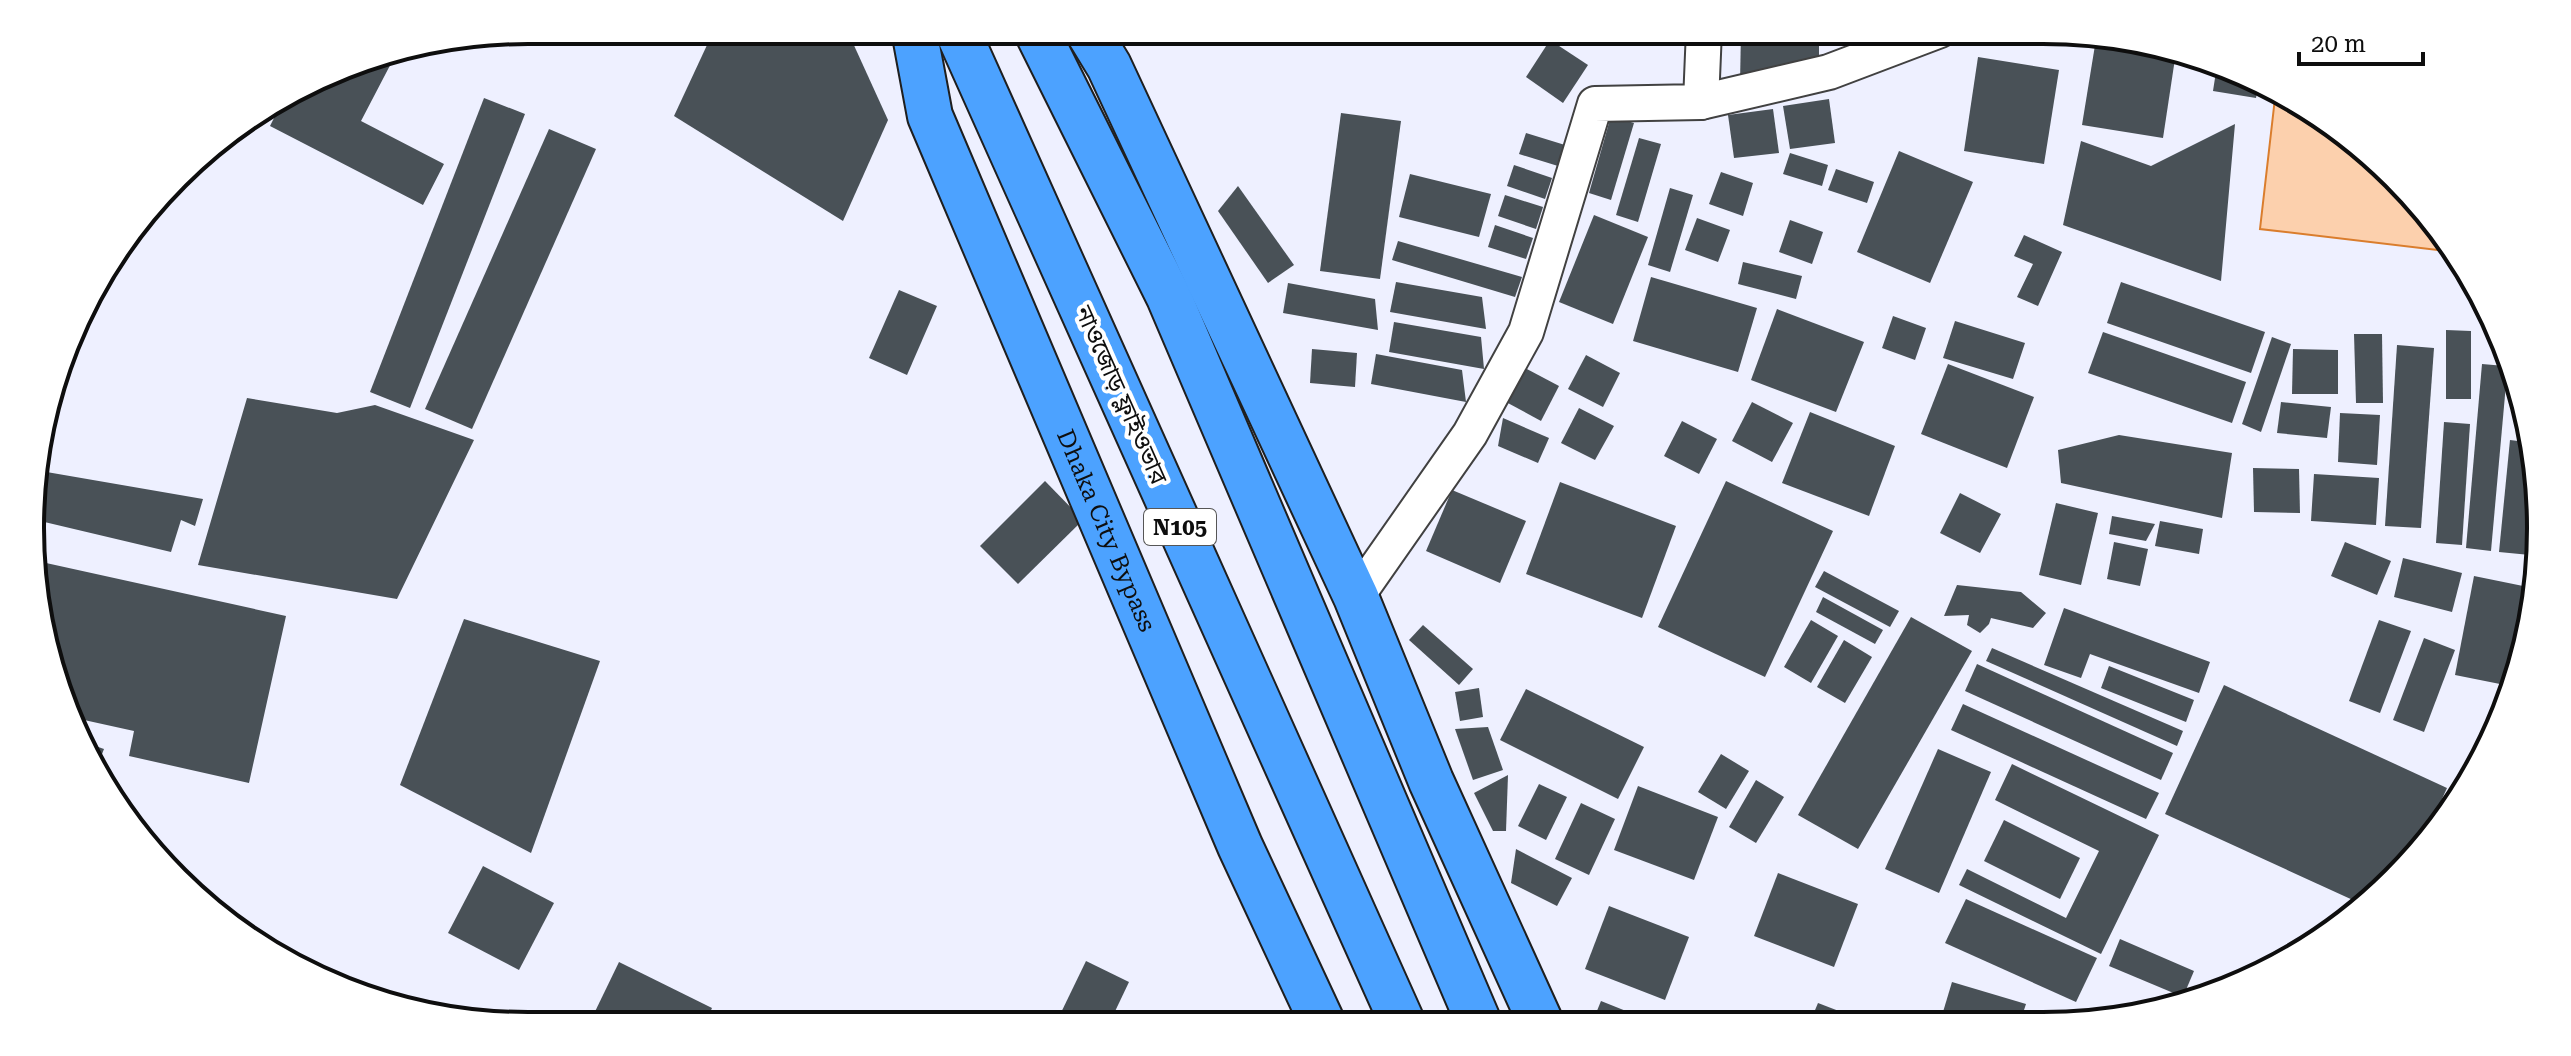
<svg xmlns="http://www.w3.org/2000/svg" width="2571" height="1056" viewBox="0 0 2571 1056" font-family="'Roboto Serif','Noto Sans Bengali',serif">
<rect width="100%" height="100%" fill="#eef0ff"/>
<path fill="#fcd0ad" stroke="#da7d2d" stroke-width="2" d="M2275 98 2371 153 2446 251 2260 229Z"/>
<g fill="#495157">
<path d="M714 30H847L888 120 843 221 674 116Z"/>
<path d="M1464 30H1491L1483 43Z"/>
<path d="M1595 30H1618L1616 36Z"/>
<path d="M1741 30H1819V85L1740 84Z"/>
<path d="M2096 39 2176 52 2163 138 2082 125Z"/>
<path d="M1550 40 1588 65 1563 103 1526 77Z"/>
<path d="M397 52 361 121 444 164 423 205 270 126 279 108 367 57Z"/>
<path d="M1978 57 2059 70 2044 164 1964 151Z"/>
<path d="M2217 65 2258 88 2256 98 2213 91Z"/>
<path d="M484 98 525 114 410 408 370 392Z"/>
<path d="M1829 99 1835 143 1790 149 1783 106Z"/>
<path d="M1773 109 1779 153 1734 158 1728 115Z"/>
<path d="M1341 113 1401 121 1380 279 1320 271Z"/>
<path d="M1611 116 1634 123 1611 200 1589 193Z"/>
<path d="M2235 124 2221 281 2063 225 2081 141 2151 166Z"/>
<path d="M549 129 596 149 472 429 425 409Z"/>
<path d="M1526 133 1565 145 1558 166 1519 154Z"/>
<path d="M1639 138 1661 144 1638 222 1616 215Z"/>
<path d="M1899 151 1973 182 1930 283 1857 252Z"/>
<path d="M1790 153 1828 165 1822 186 1783 174Z"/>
<path d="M1514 165 1552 178 1545 199 1507 186Z"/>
<path d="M1836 169 1874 182 1867 203 1828 190Z"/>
<path d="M1721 172 1753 183 1743 216 1709 204Z"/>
<path d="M1410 174 1491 194 1479 237 1399 217Z"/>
<path d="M1238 186 1294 265 1268 283 1218 211Z"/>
<path d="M1670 188 1693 195 1670 272 1648 265Z"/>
<path d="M1505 195 1543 207 1536 229 1498 216Z"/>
<path d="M1594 215 1648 237 1613 324 1559 302Z"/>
<path d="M1697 218 1730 230 1718 262 1685 250Z"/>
<path d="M1790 220 1823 232 1812 264 1779 252Z"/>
<path d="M1495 225 1533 238 1526 259 1488 247Z"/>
<path d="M2024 235 2062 252 2038 306 2017 297 2033 264 2014 256Z"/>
<path d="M1398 241 1522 277 1515 297 1392 260Z"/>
<path d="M1743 262 1802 276 1796 299 1738 284Z"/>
<path d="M1651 277 1757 308 1738 372 1633 341Z"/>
<path d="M1396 282 1482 297 1486 329 1390 312Z"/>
<path d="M2121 282 2265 332 2251 373 2107 323Z"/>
<path d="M1288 283 1375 299 1378 330 1283 313Z"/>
<path d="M899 290 937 306 907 375 869 358Z"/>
<path d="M1777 309 1864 342 1836 412 1751 380Z"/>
<path d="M1893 316 1926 328 1915 360 1882 348Z"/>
<path d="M1955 321 2025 343 2013 379 1943 358Z"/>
<path d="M1394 322 1481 337 1484 369 1389 352Z"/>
<path d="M2446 330 2471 331V399H2446Z"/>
<path d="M2103 332 2246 382 2232 423 2088 373Z"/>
<path d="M2354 334H2382L2383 403H2356Z"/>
<path d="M2272 337 2291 344 2261 432 2242 424Z"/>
<path d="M2397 345 2434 348 2421 528 2385 526Z"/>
<path d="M1312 349 1357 353 1355 387 1310 383Z"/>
<path d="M2293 349 2338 350V394H2292Z"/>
<path d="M1376 354 1462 370 1466 402 1371 384Z"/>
<path d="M1586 355 1620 373 1603 407 1568 389Z"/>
<path d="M1948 364 2034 397 2007 468 1921 434Z"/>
<path d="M2482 364 2505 366 2507 373 2491 551 2466 548Z"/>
<path d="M1525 368 1559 386 1541 421 1506 402Z"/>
<path d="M247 398 337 413 375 405 474 440 397 599 198 565Z"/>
<path d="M1752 402 1793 423 1772 462 1732 441Z"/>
<path d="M2281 402 2331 407 2327 438 2277 433Z"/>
<path d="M1579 408 1614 426 1595 460 1561 443Z"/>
<path d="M1810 412 1895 446 1869 516 1782 483Z"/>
<path d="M2340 413 2380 415 2377 465 2338 462Z"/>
<path d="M1503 418 1549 438 1538 463 1498 446Z"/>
<path d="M1682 421 1717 439 1699 474 1664 456Z"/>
<path d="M2444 422 2470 424 2462 545 2436 543Z"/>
<path d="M2119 435 2232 453 2222 518 2061 483 2058 450Z"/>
<path d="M2510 440 2526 442 2538 486 2530 555 2499 552Z"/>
<path d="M2253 468 2299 469 2300 513 2254 512Z"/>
<path d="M35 470 203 499 195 526 181 520 171 552 36 520Z"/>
<path d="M2314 474 2379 478 2376 525 2311 521Z"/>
<path d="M1045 481 1083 520 1018 584 980 546Z"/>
<path d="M1726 481 1833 531 1765 677 1658 627Z"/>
<path d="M1560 482 1676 526 1642 618 1526 574Z"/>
<path d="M1452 490 1526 521 1500 583 1426 551Z"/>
<path d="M1960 493 2001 514 1980 553 1940 533Z"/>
<path d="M2056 503 2098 513 2081 585 2039 575Z"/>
<path d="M2112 516 2155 524 2146 541 2109 534Z"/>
<path d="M2160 521 2203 529 2199 554 2155 546Z"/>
<path d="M2114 542 2148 549 2140 586 2107 579Z"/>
<path d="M2345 542 2391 561 2377 595 2331 576Z"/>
<path d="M2403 558 2462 573 2452 612 2394 597Z"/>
<path d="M37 561 286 616 249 783 129 756 134 731 75 718 39 625Z"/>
<path d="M1824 571 1899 611 1890 627 1815 587Z"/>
<path d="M2474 576 2528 587 2515 687 2455 675Z"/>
<path d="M1957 585 2021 592 2046 613 2033 628 1991 618 1989 624 1980 633 1967 625 1969 615 1944 616Z"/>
<path d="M1823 597 1883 630 1875 644 1816 612Z"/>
<path d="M2064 608 2210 662 2199 693 2090 654 2081 678 2044 665Z"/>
<path d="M1911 617 1972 651 1858 849 1798 815Z"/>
<path d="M464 619 600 661 531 853 400 785Z"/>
<path d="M1811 620 1838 636 1811 683 1784 667Z"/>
<path d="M2379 620 2411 631 2380 713 2349 701Z"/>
<path d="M1423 625 1473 669 1459 685 1409 640Z"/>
<path d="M2424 638 2455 650 2424 732 2393 720Z"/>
<path d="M1844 640 1872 657 1845 703 1817 687Z"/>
<path d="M1992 648 2183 731 2177 746 1986 661Z"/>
<path d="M1977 664 2173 753 2161 780 1965 691Z"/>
<path d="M2109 666 2194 700 2186 722 2101 688Z"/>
<path d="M2224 685 2447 788 2420 847 2366 906 2165 814Z"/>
<path d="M1479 688 1483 717 1460 721 1455 692Z"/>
<path d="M1526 689 1644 747 1618 799 1500 740Z"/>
<path d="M1963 704 2159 793 2146 819 1951 730Z"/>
<path d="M2492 706 2504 710 2465 789 2461 788Z"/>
<path d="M1488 727 1503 770 1473 780 1455 729Z"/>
<path d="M84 742 104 749 95 772Z"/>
<path d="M1938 749 1991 772 1939 893 1885 869Z"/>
<path d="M1721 754 1749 771 1726 809 1698 792Z"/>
<path d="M2012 764 2159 835 2101 954 1959 885 1967 869 2066 918 2099 851 1995 800Z"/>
<path d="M1508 775 1506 831H1493L1474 793Z"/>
<path d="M1756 780 1784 797 1756 843 1729 827Z"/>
<path d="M1539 784 1567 797 1546 840 1518 826Z"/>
<path d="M1638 786 1718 817 1694 880 1614 850Z"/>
<path d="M1581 803 1615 819 1589 875 1555 859Z"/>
<path d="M2004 820 2080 858 2060 899 1984 861Z"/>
<path d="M1516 849 1572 878 1557 906 1511 883Z"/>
<path d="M483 866 554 903 519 970 448 933Z"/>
<path d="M1778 873 1858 904 1834 967 1754 936Z"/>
<path d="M1966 899 2097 958 2076 1002 1945 943Z"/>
<path d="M1609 906 1689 937 1665 1000 1585 969Z"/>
<path d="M2120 939 2194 971 2183 997 2109 966Z"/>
<path d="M1086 961 1129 982 1109 1024 1055 1025Z"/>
<path d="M619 962 712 1008 704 1026H588Z"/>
<path d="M1952 982 2026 1004 2020 1022H1940Z"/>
<path d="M1601 1001 1656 1023H1592Z"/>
<path d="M1818 1003 1844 1013 1840 1022H1810Z"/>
<path d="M2047 1010 2071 1022H2041Z"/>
<path d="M1168 1017 1186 1024H1165Z"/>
</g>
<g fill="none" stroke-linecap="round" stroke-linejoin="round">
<g stroke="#414141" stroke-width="38">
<g id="street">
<path d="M1701 102 1829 72 1940 30"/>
<path d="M1356 597 1470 434 1526 332 1595 104 1701 102 1704 30"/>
</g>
</g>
<g stroke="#1f1f1f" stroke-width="48">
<g id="highway">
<path id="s1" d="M914 30 930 116 1240 846 1323 1024"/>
<path d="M957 30 1403 1024"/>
<path d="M1036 30 1169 297 1479 1023"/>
<path d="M1087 30 1109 66 1356 597 1431 781 1541 1023"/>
</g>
</g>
<use href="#street" stroke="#fff" stroke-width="34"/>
<use href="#highway" stroke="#4ca2ff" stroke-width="44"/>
</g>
<g text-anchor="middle" stroke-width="8" stroke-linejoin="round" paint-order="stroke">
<rect fill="#fff" stroke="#565656" stroke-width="2" x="1144" y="509" width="72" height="36" rx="6"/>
<g font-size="22" font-weight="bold" fill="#0e0e0e">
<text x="1180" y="535">N105</text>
</g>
<g font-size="24" fill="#0e0e0e" stroke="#fff">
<text transform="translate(1121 395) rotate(66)" y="8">নাওজোড় ফ্লাইওভার</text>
<text dy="8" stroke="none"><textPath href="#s1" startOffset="538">Dhaka City Bypass</textPath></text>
</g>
</g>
<path d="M0 0H2571V1056H0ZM528 44H2043A484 484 0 0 1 2527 528V528A484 484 0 0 1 2043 1012H528A484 484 0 0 1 44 528V528A484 484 0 0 1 528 44Z" fill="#fff" fill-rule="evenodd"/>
<path fill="none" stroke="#0e0e0e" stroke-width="4" d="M528 44H2043A484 484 0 0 1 2527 528V528A484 484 0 0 1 2043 1012H528A484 484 0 0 1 44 528V528A484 484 0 0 1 528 44Z"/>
<path d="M2299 52v12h124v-12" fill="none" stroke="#0e0e0e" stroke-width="4"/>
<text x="2311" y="52" font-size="24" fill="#0e0e0e" stroke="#ffffff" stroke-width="6" paint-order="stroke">20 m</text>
</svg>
